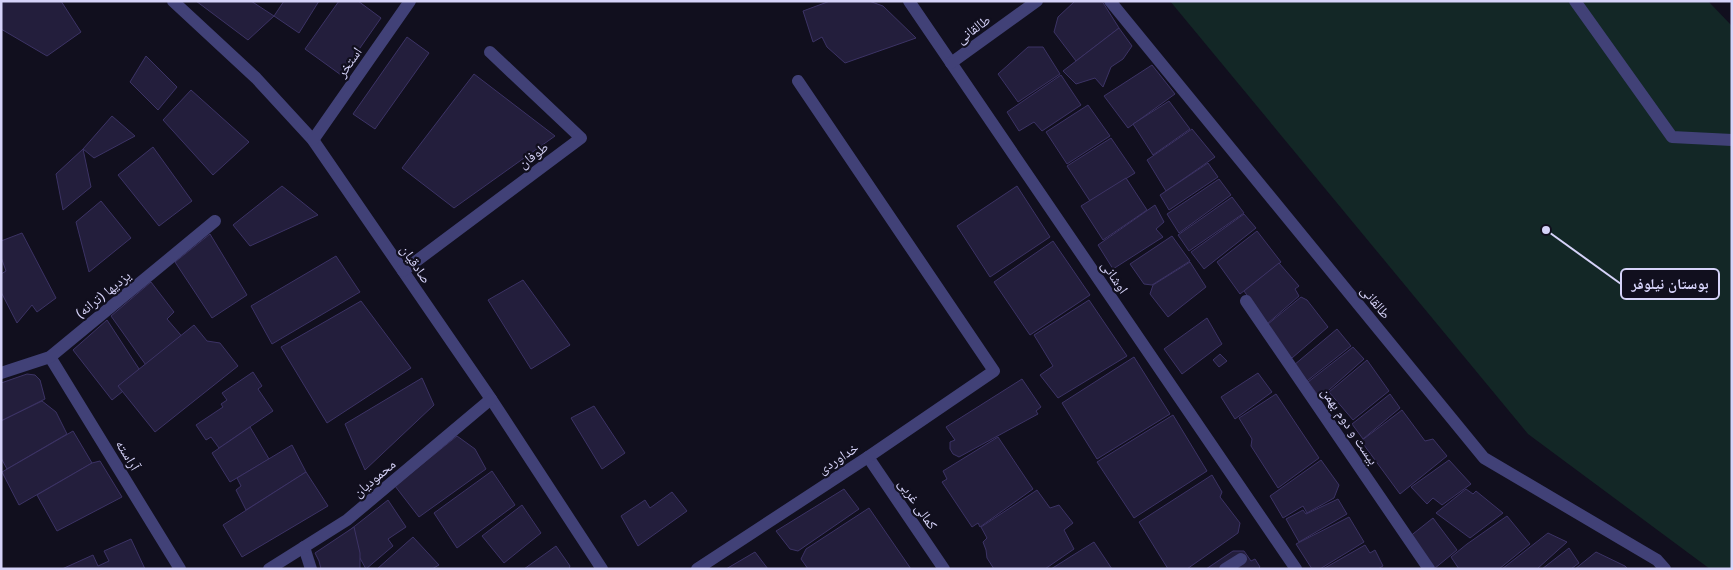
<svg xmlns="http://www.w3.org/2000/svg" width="1733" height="570" viewBox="0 0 1733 570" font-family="'Noto Sans','Noto Naskh Arabic',sans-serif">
<rect width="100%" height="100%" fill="#110f1e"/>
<path fill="#132726" d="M1170 1H1708L1732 26V569H1710L1528 434Z"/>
<g fill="#231e3c" stroke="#3c3365">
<path d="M1 1H61L81 32 47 56 1 29Z"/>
<path d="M196 1H251L274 16 248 40Z"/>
<path d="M284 1H319L299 33 274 16Z"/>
<path d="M339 1H358L381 18 341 75 305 49Z"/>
<path d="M830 1H869L883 6 916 38 845 63 827 47 822 37 813 42 803 11Z"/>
<path d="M1075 1H1102L1119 28 1076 61 1054 32 1058 17Z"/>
<path d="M1119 28 1132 46 1123 59 1111 67 1103 87 1095 78 1076 84 1063 71Z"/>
<path d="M407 37 429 53 375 129 353 114Z"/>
<path d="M1028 47H1043L1060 74 1018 102 998 74Z"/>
<path d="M146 56 177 87 158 110 130 82Z"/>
<path d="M1152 65 1175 94 1128 128 1104 96Z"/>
<path d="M474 74 555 136 454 208 402 168Z"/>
<path d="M1061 75 1081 105 1042 131 1034 122 1019 131 1007 112Z"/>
<path d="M191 90 249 142 213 175 163 120Z"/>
<path d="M1169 101 1190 129 1153 155 1133 124Z"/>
<path d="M1088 105 1110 136 1067 164 1046 132Z"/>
<path d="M112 116 135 136 94 158 83 149Z"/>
<path d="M1192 129 1215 157 1166 191 1147 160Z"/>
<path d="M1111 138 1135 173 1090 201 1067 166Z"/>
<path d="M153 147 192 201 159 226 118 175Z"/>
<path d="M83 149 91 187 63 210 56 174Z"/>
<path d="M1208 163 1218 177 1169 210 1160 195Z"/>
<path d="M1126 178 1147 210 1103 240 1081 206Z"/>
<path d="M1219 179 1231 195 1179 233 1167 214Z"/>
<path d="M282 186 318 215 250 246 233 225Z"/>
<path d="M1017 186 1050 237 990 277 957 226Z"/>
<path d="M1232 197 1244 213 1189 251 1178 235Z"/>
<path d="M101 201 131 238 89 272 76 222Z"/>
<path d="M1155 205 1164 222 1156 229 1163 237 1113 269 1098 245Z"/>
<path d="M1244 214 1256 228 1204 269 1191 252Z"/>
<path d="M1257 231 1281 262 1240 294 1217 262Z"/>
<path d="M22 233 56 298 37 312 32 305 17 323 1 292V274L6 271 1 257V241Z"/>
<path d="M210 234 247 295 212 318 175 262Z"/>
<path d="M1172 236 1190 261 1152 285 1144 284 1130 264Z"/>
<path d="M1053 241 1090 295 1030 335 994 282Z"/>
<path d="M336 256 360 292 272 344 251 306Z"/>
<path d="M1190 262 1206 287 1168 317 1150 294 1153 285Z"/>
<path d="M1279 263 1299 286 1295 289 1299 296 1267 324 1244 291Z"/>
<path d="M523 280 570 345 531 369 488 300Z"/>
<path d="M151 282 174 312 167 319 185 340 148 368 111 316Z"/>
<path d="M1301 297 1307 300 1328 327 1292 358 1262 329Z"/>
<path d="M1089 300 1127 356 1058 398 1040 375 1053 366 1034 335Z"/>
<path d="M361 301 411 368 327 423 281 347Z"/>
<path d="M1207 318 1222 344 1182 374 1164 349Z"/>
<path d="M107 320 143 375 112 400 73 350Z"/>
<path d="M194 325 207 341 220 343 238 366 155 432 118 386Z"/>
<path d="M1337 329 1351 346 1307 381 1294 365Z"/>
<path d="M1353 347 1364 359 1320 398 1308 382Z"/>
<path d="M1220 354 1227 361 1219 367 1213 360Z"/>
<path d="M1134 357 1170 414 1097 459 1062 403Z"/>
<path d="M1367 360 1389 391 1353 420 1329 392Z"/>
<path d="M253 372 262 386 258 389 273 411 219 448 211 437 206 440 196 425 223 407 221 404 227 400 222 393Z"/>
<path d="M1258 373 1272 392 1235 419 1221 397Z"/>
<path d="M27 374 35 375 40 380 45 399 1 421V383Z"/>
<path d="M422 378 434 405 365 470 345 424Z"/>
<path d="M1022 379 1041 407 1036 411 1038 414 959 457 953 454 950 449V442L955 440 946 427Z"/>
<path d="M1276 394 1319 458 1278 488 1251 446 1252 439 1239 418Z"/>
<path d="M1390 394 1400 408 1363 439 1352 424Z"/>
<path d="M42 401 56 412 67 434 7 469 1 458V421Z"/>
<path d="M594 406 625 453 602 469 571 418Z"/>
<path d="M1402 410 1425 441 1433 439 1447 456 1400 494 1361 441Z"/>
<path d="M1173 415 1207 471 1134 518 1097 462Z"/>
<path d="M250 427 269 459 230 482 212 453Z"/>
<path d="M73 431 92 463 19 505 2 472Z"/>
<path d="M457 436 475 449 486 469 419 517 395 486Z"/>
<path d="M998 437 1033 489 980 527 978 523 972 527 942 482 947 479 943 471Z"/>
<path d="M292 445 306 472 246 510 236 490 241 486 237 478Z"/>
<path d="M1321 460 1339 485 1334 498 1307 513 1303 506 1283 518 1270 496Z"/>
<path d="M1449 460 1471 484 1442 505 1433 498 1427 504 1411 487Z"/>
<path d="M100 461 122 497 57 531 37 495 92 463Z"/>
<path d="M492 471 515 505 457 548 434 513Z"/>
<path d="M306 472 328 506 242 557 223 525Z"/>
<path d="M1212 475 1222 492 1220 497 1240 523 1238 533 1187 569H1168L1139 522Z"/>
<path d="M844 489 859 509 798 551 790 549 776 531Z"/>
<path d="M1466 489 1473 494 1476 491 1503 513 1470 538 1436 513Z"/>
<path d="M1037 490 1050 508 1059 505 1073 523 1064 530 1074 549 1045 569H994L987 558 986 550 983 542 987 538 981 527Z"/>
<path d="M672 492 687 511 638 546 621 516 645 500 650 508Z"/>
<path d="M1338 499 1347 514 1299 542 1286 519 1303 510 1306 514Z"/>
<path d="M388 500 406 527 388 539 393 546 366 569 346 533Z"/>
<path d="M522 505 541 533 504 563 482 536Z"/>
<path d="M869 508 911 569H808L801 559 806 549Z"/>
<path d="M1507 516 1530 544 1499 569H1459L1451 557 1467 544Z"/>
<path d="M1349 517 1364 542 1320 569H1312L1296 544Z"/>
<path d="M1433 518 1457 550 1434 569 1404 541Z"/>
<path d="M354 527 360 553V569H321L319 561 315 553Z"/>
<path d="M1548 533 1567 542 1537 569H1502Z"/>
<path d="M413 537 439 565 432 569H377Z"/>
<path d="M131 539 145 569H62L93 555 98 566 109 561 104 551Z"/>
<path d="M1094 542 1112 569H1051Z"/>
<path d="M1365 545 1370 553 1375 550 1383 566 1378 569H1323Z"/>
<path d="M556 546 570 566 569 569H524Z"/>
<path d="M1569 548 1579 563 1571 569H1542Z"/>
<path d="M1233 551H1244L1251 561 1255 559 1260 567 1258 569H1206Z"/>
<path d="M755 552 768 569H726Z"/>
<path d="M1596 552 1625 566 1628 569H1575Z"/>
</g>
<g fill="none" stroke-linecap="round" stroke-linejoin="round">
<g stroke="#414177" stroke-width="12">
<path d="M173 1 256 78 313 140 491 399 602 569"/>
<path d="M909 1 1296 569"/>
<path d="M1110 1 1484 458 1657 560 1665 569"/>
<path d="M1575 1 1672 137 1732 140"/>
<path d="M951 63 1037 1"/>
<path d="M313 140 410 1"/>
<path d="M403 271 581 138 490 52"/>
<path d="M1246 301 1429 569"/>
<path d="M50 357 180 569"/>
<path d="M1 373 50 357 215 221"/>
<path d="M868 457 944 569"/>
<path d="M304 547 311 569"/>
<path d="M269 569 347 520 491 399"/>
<path d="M697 569 868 457 994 371 798 81"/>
<path d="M1225 569 1241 559"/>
</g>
</g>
<g text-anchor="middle" stroke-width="4.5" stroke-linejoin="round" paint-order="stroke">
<g font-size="14" fill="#d6d3f9" stroke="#110f1e">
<text transform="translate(973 29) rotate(-36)" y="5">طالقانی</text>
<text transform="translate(349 62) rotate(-55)" y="5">استخر</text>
<text transform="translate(533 155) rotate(-37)" y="5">طوفان</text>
<text transform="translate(416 264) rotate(56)" y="5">صادقیان</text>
<text transform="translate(1115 277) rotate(56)" y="5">اوشانی</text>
<text transform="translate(103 294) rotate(-39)" y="5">یزدیها (ترانه)</text>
<text transform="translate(1376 302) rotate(51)" y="5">طالقانی</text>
<text transform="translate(1350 426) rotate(56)" y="5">بیست و دوم بهمن</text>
<text transform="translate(128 455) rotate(59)" y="5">آراسته</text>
<text transform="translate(838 458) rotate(-33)" y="5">خداوردی</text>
<text transform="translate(374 478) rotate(-40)" y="5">محمودیان</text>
<text transform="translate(918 504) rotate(56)" y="5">کمالی غربی</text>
</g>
</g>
<path fill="none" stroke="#d6d3f9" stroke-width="2" d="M1546 230L1621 284"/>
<circle fill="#d6d3f9" stroke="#110f1e" stroke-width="2" cx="1546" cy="230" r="5"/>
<rect fill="#110f1e" stroke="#d6d3f9" stroke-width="2" x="1621" y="269" width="98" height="30" rx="5"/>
<g font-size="15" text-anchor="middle" font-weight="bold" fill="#d6d3f9">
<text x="1670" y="289">بوستان نیلوفر</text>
</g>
<rect width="1733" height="570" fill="none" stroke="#d6d3f9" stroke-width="5"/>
</svg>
